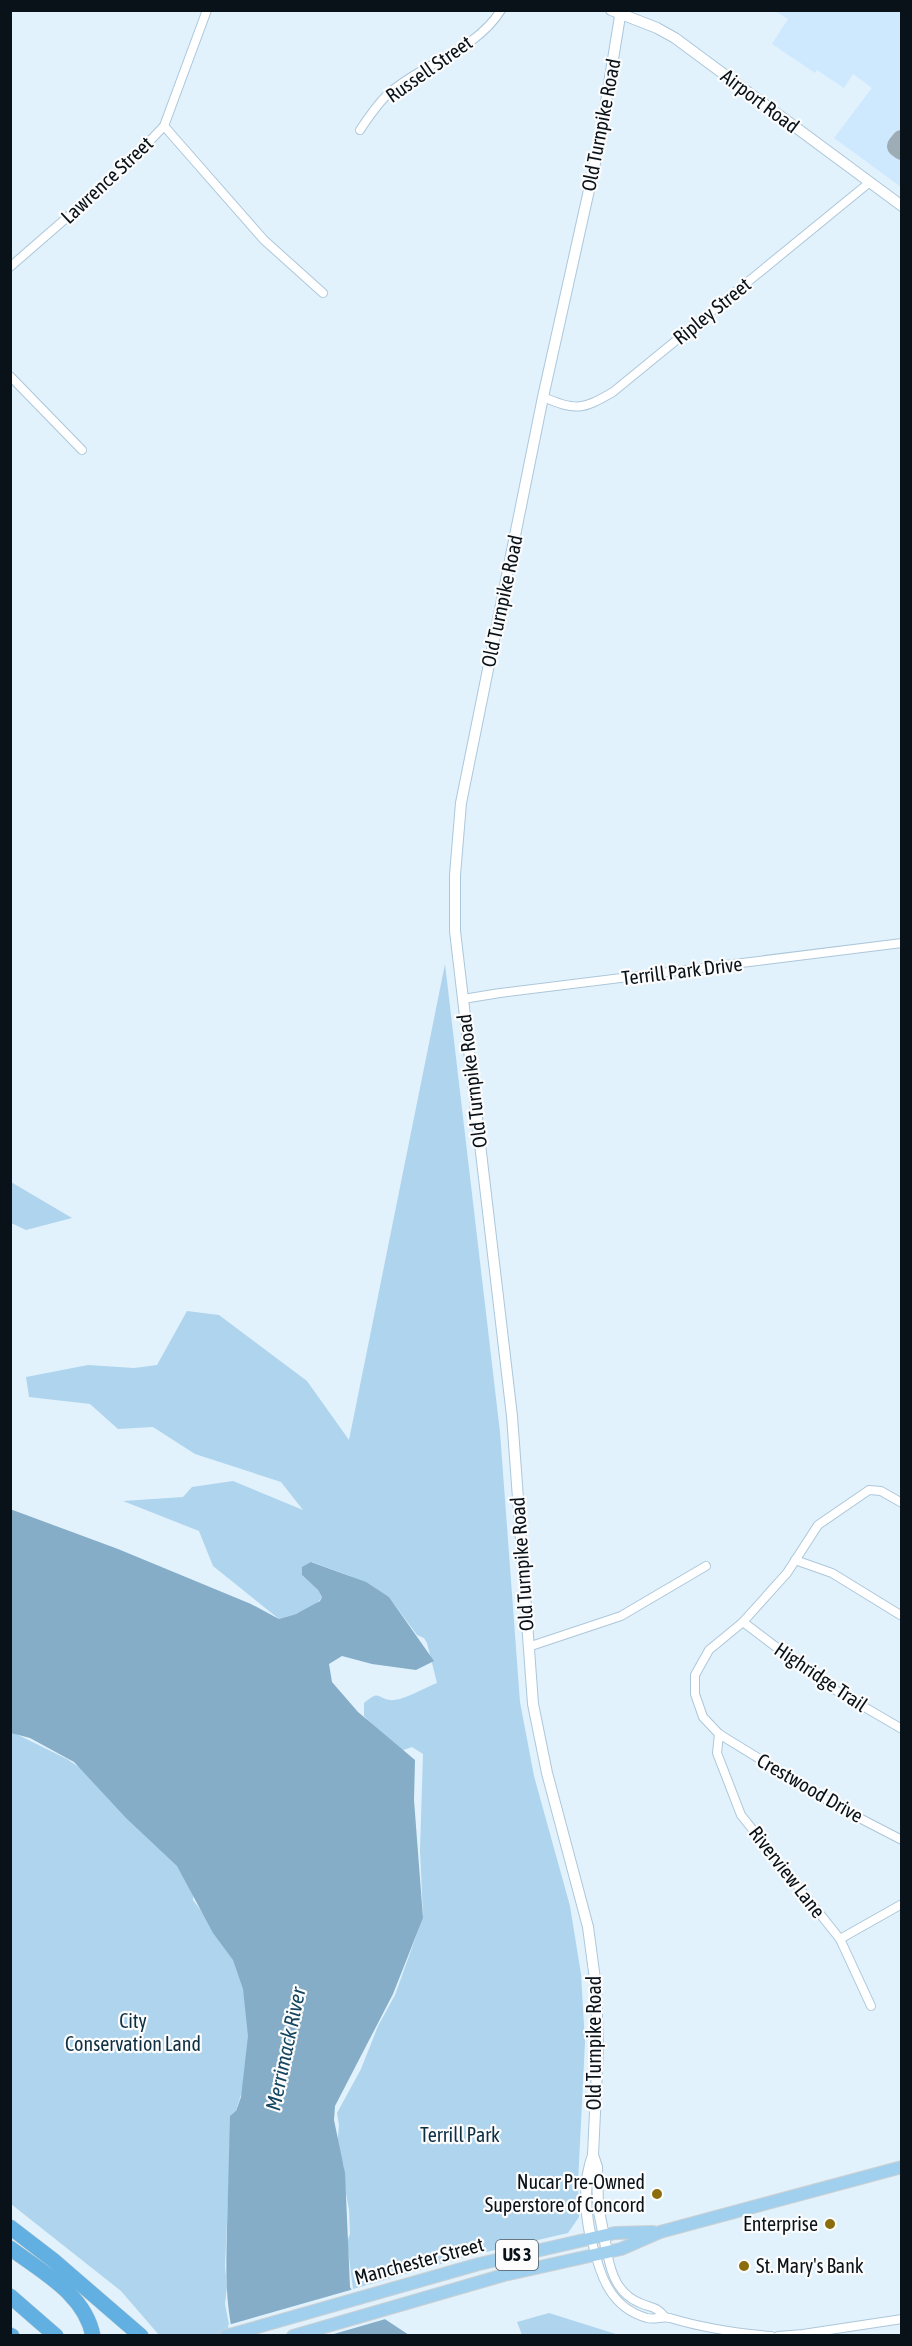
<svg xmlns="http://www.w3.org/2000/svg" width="912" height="2346" viewBox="0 0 912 2346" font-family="'Asap Condensed',sans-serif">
<rect width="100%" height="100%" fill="#e1f2fd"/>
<path fill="#cee9fd" d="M775 11H901V187L834 138 872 88 853 74 844 88 817 70 815 73 772 44 788 19Z"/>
<g fill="#afd4ee">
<path d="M445 964 500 1432 520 1702 534 1776 570 1906 581 1974 585 2042 578 2183 579 2217 568 2233 469 2256 353 2289 347 2242 350 2234 349 2210 343 2176 344 2167 337 2148 339 2125 337 2113 361 2069 378 2026 395 1995 423 1917 420 1850 423 1754 412 1747 398 1752 364 1716V1703C379 1690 376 1697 390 1700 401 1702 426 1687 437 1683L427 1643 424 1638 417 1635 389 1597 350 1576 312 1562 302 1575 318 1590 322 1597C314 1610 292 1615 279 1619L213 1566 199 1531 123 1501 183 1497 192 1487 233 1481 303 1510 281 1482 195 1454 153 1427 118 1429 90 1404 29 1397 26 1377 88 1365 134 1368 157 1365 187 1311 219 1315 307 1381 349 1440Z"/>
<path d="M11 1182 72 1218 26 1230 11 1223Z"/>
<path d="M10 1731 67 1759 96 1779 144 1819 194 1886 193 1900 232 1953 255 2009 247 2077 237 2107 231 2134 225 2266 227 2287 225 2304 231 2335H159L121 2291 11 2204Z"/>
<path d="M549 2313 619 2335H522L517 2322Z"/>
</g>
<path fill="#85adc8" d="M10 1509 118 1549 251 1604 279 1619 296 1614 320 1601 322 1597 318 1590 302 1575V1567L311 1562 366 1582 389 1597 434 1661 416 1670 372 1664 342 1656 329 1664 332 1682 358 1712 415 1760 414 1800 423 1918 393 1994 335 2106 334 2120 345 2173 350 2287 359 2302 409 2335H233C225 2300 226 2265 227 2229 228 2191 229 2154 230 2116L236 2111 241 2097 248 2036 243 1989 233 1960 213 1933 177 1866 126 1818 74 1762 30 1738 11 1733Z"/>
<path fill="#e1f2fd" d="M354 2289 361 2300 389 2318 327 2336H230L228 2325Z"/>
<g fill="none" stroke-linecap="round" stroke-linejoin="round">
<path stroke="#9dacb5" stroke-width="22" d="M902 141 898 146 902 149"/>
<g stroke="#acc7da" stroke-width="10">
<g id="minor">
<path d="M164 126 264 240 323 293"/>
<path d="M360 130C368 118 376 106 386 96 420 64 475 52 501 10"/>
<path d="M10 267 125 167 164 126 207 10"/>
<path d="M10 376 82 450"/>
<path d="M543 397C576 411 582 410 613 392L870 182"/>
<path d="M463 999 500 993 902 943"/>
<path d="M902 1503 881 1491 869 1490 818 1525 787 1573 743 1622 709 1650 695 1675V1694L703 1717 719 1734 840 1808 902 1840"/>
<path d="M795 1560 832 1573 902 1616"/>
<path d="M743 1622 825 1684 902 1729"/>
<path d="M528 1647 621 1616 706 1566"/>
<path d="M719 1734 717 1753 741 1815 840 1939 871 2006"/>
<path d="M840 1939 902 1904"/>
<path d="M591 2238C600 2273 608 2307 647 2318 655 2320 662 2316 670 2318 703 2328 736 2333 771 2336"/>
<path d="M607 2252C611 2274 618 2294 640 2303 651 2308 656 2306 664 2316"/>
<path d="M778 2336 803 2334 902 2319"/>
</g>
</g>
<g stroke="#acc7da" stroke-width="12">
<g id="tertiary">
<path d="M611 10 657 28 675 38 902 206"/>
<path d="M593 2155 597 2167 598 2206 607 2252"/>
<path d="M591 2238C585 2211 583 2182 593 2155L598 2048 596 1987 588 1927 547 1773 533 1704 512 1416 455 931V875L461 803 543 397 599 145 621 10"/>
</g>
</g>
<g stroke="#ced0d1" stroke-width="14">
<g id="primary">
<path d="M226 2336 479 2264 615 2233 653 2232"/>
<path d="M293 2336 504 2275 621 2249 660 2232 902 2167"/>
</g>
</g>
<g stroke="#ced0d1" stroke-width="16">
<g id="motorway">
<path d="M10 2227 53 2260 141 2336"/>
<path d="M10 2248C42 2272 85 2294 93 2336"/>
<path d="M10 2296 56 2336"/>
<path d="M10 2335 12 2336"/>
</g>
</g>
<use href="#minor" stroke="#fff" stroke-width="8"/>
<use href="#tertiary" stroke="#fff" stroke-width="10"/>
<use href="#primary" stroke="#a1d0ee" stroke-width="12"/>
<use href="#motorway" stroke="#62b0e2" stroke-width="15"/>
</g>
<g fill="#8b6d0e" stroke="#fcfcfc" stroke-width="2">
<circle cx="657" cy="2194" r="6"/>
<circle cx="830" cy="2224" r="6"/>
<circle cx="744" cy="2266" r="6"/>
</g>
<g text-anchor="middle" stroke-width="4.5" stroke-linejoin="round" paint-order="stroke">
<rect fill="#fcfcfc" stroke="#52585d" stroke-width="1.5" x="496" y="2240" width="42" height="30" rx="4.5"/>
<g font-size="18" font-weight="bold" fill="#091219">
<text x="517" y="2261">US 3</text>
</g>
<g font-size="20" fill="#091219" stroke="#fcfcfc">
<text transform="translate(429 69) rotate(-35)" y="7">Russell Street</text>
<text transform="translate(760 101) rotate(37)" y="7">Airport Road</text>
<text transform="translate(601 125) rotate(-79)" y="7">Old Turnpike Road</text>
<text transform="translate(107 180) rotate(-43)" y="7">Lawrence Street</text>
<text transform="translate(712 311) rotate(-39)" y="7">Ripley Street</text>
<text transform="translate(502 601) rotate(-78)" y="7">Old Turnpike Road</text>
<text transform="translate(682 971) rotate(-7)" y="7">Terrill Park Drive</text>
<text transform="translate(472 1081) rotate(-97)" y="7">Old Turnpike Road</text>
<text transform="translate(522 1564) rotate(-94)" y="7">Old Turnpike Road</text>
<text transform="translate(821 1677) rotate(34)" y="7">Highridge Trail</text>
<text transform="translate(810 1788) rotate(30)" y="7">Crestwood Drive</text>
<text transform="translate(787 1872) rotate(52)" y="7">Riverview Lane</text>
<text transform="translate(594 2043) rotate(-90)" y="7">Old Turnpike Road</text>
<text transform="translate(419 2261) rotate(-15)" y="7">Manchester Street</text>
</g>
<g font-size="20" fill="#0d2f43" stroke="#fcfcfc">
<text x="133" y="2028">City<tspan x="133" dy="23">Conservation Land</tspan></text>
<text x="460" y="2142">Terrill Park</text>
</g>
<g font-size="20" fill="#091219" stroke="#fcfcfc" text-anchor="end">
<text x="645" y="2189">Nucar Pre-Owned<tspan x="645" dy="23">Superstore of Concord</tspan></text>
<text x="818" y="2231">Enterprise</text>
<text x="756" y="2273" text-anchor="start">St. Mary's Bank</text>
</g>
<g font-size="21" font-style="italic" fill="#134561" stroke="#fcfcfc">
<text transform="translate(286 2049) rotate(-78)" y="7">Merrimack River</text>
</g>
</g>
<rect width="912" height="2346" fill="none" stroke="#091219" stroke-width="24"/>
</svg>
